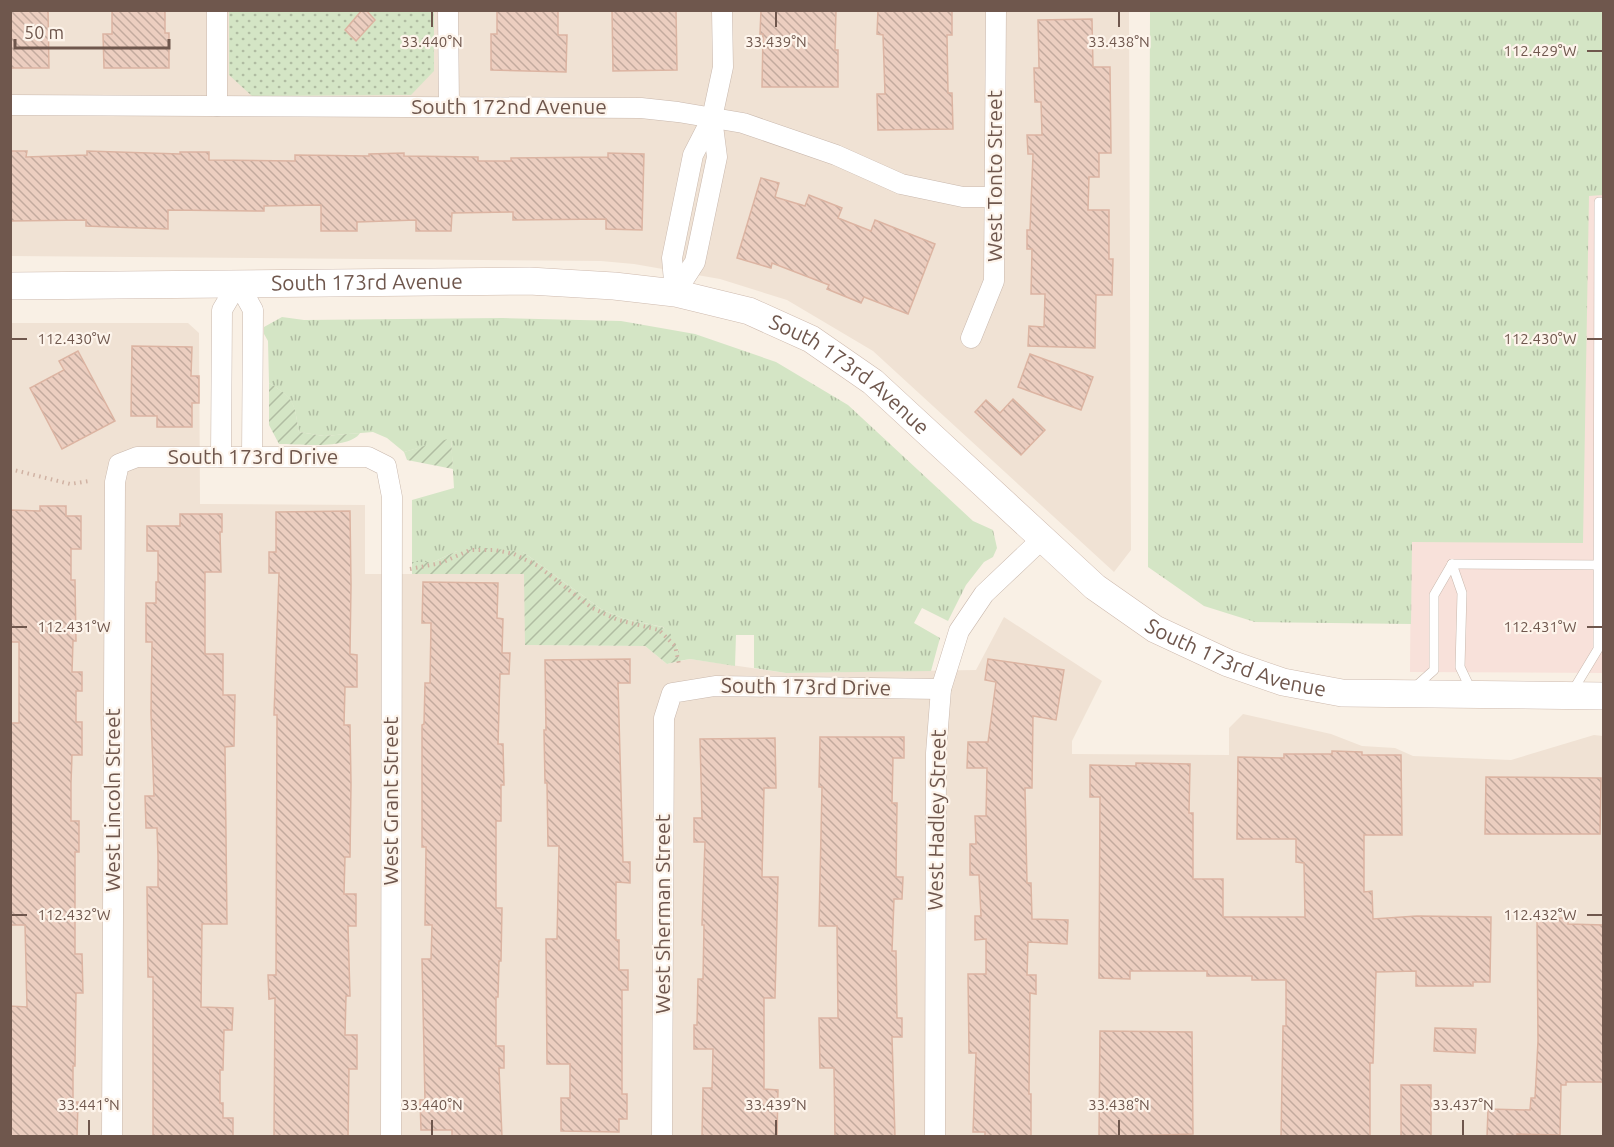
<svg xmlns="http://www.w3.org/2000/svg" width="1614" height="1147" viewBox="0 0 1614 1147" font-family="Ubuntu,sans-serif">
<defs>
<pattern id="grass-tufts" width="24" height="20" patternUnits="userSpaceOnUse" patternTransform="scale(1.5)"><rect width="24" height="20" fill="#d4e5c5"/><path d="M3 7l-1-3M5 7V3M7 7l1-3M15 17l-1-3M17 17v-4M19 17l1-3" fill="none" stroke="#b0bca2"/></pattern>
<pattern id="park-dots" width="8" height="8" patternUnits="userSpaceOnUse" patternTransform="scale(1.5)"><rect width="8" height="8" fill="#d4e5c5"/><path d="M2 2h.1M6 6h.1" fill="none" stroke="#b0bca2" stroke-width="1.8" stroke-linecap="round"/></pattern>
<pattern id="garden-furrows" width="10" height="10" patternUnits="userSpaceOnUse" patternTransform="scale(1.5)"><rect width="10" height="10" fill="#d4e5c5"/><path d="M-1 1l2-2M0 10L10 0M9 11l2-2" fill="none" stroke="#b0bca2"/></pattern>
<pattern id="building-back-hatch" width="6" height="6" patternUnits="userSpaceOnUse" patternTransform="scale(1.5)"><rect width="6" height="6" fill="#eccec0"/><path d="M-1 5l2 2M0 0l6 6M5-1l2 2" fill="none" stroke="#c3aa9e"/></pattern>
</defs>
<rect width="100%" height="100%" fill="#f9f0e5"/>
<g fill="#f0e2d4">
<path d="M11 11H1129L1131 550 1114 572 873 351 787 300 720 279 634 264 601 261 11 256Z"/>
<path d="M11 323H188L199 333 200 504 365 505V574H525V645L645 646 667 664 690 659 786 673 976 670 1004 617 1102 681 1072 741V754L1229 755V728L1243 714 1331 734 1362 746 1395 748 1413 756 1511 760 1594 735 1603 736V1136H11Z"/>
</g>
<path fill="#f8e1da" d="M1589 195H1603V673L1410 672 1411 542Z"/>
<g fill="url(#grass-tufts)">
<path d="M1150 11H1603V195L1589 196 1583 543 1412 542 1411 624 1255 622 1204 606 1148 567Z"/>
<path d="M282 317 304 320 503 318 621 321 695 334 776 362 848 405 973 521 993 530 997 548 993 557 984 562 966 585 948 621 922 608 914 623 940 638 931 671 786 673 754 668V635H736L735 666 690 659 679 661 677 646 663 627 625 619 601 609 523 552 457 551 433 562H412V500L454 488 451 439 404 452 387 438 373 432 324 436 299 432C294 403 295 399 269 383L268 341 264 334V327Z"/>
</g>
<path fill="url(#park-dots)" d="M229 11H434V71L411 95 252 96 229 75Z"/>
<g fill="url(#garden-furrows)">
<path d="M269 383C296 399 294 403 299 432L324 436 360 433C349 450 299 444 279 444L269 425Z"/>
<path d="M451 438 453 469 407 460 404 452Z"/>
<path d="M487 548 523 552 601 609 625 619 662 627 670 633 677 646 679 661 667 664 645 646 525 645 524 574H412V562H433L457 551Z"/>
</g>
<g fill="url(#building-back-hatch)" stroke="#dcb4a2" stroke-width="1.5">
<path d="M10 10H48L49 68H10Z"/>
<path d="M112 10H165V33H169V68H104L103 34H112Z"/>
<path d="M362 10H366L375 20 356 41 345 30Z"/>
<path d="M497 10H558V35H567L566 72 491 70V34H497Z"/>
<path d="M612 10H676L677 70 613 71Z"/>
<path d="M761 10H836L835 50H838V87H762L763 34H760Z"/>
<path d="M878 10H952V35H947L948 93H952L953 129 878 130 877 94H885L883 35 877 34Z"/>
<path d="M1092 19 1093 67H1110L1111 153H1099V177H1089L1088 210H1109V259H1113L1112 295H1096L1095 348 1028 346 1029 326 1044 327 1045 294H1031L1032 249H1027V230H1030L1033 154H1028L1027 135H1042L1041 102H1035L1034 68H1039L1038 20Z"/>
<path d="M10 151H27L26 157 87 155V151L180 154V152H209V160L295 161V155L369 156V154L404 153V156L478 157V161H511V158L608 157V153L644 154 642 230 606 229V219L513 220V212L452 213 451 231H416V220L357 222V231H321V205L264 206V211L168 210V229L86 226V220L10 221Z"/>
<path d="M761 178 779 183 775 197 805 206 809 195 842 208 838 218 871 231 875 220 935 244 908 314 864 297 861 303 827 289 829 285 772 263 771 268 737 258Z"/>
<path d="M132 346 192 347 191 376H199V403H192V427H157V416H131Z"/>
<path d="M78 351 115 421 62 449 30 388 64 370 59 361Z"/>
<path d="M1030 354 1093 377 1081 410 1018 387Z"/>
<path d="M1013 399 1045 430 1021 455 975 412 986 400 1000 413Z"/>
<path d="M40 506H66V516H81V549H71V580H75L76 641H73L72 672H82V691H76V722H82V755H72L71 783V821H79V852H75V954H82L83 993H76L75 1066H73V1102H78L77 1137H10V1006L27 1007 25 925H10V723H19V642H10V510L40 511Z"/>
<path d="M350 511 351 585 350 654 357 655V687H345L344 725H350L351 784 350 857H345L344 894H356V926H348L350 996H346L345 1035H357V1069H349L348 1137H274L275 998 269 999 268 975H276L277 715H274L279 573H269V552H276V512Z"/>
<path d="M180 514H222V532H220L221 572H205V654H223V695H235L234 746 225 747 227 924H202L201 1007 233 1008 232 1030H224L223 1070H220V1103H223V1118H233V1137H153V977H148L147 887H158V856L157 828H146L145 796H154L151 714 152 642H146V603H156V582H158V551H147V526H180Z"/>
<path d="M423 582 498 583 497 618 503 619 502 653H510L509 674H500L498 744H503L504 785H501V821H496V908H502L501 961H499L498 997H496V1046H504V1068H499L502 1137H452V1130H421L420 1100H425L422 959H431L432 925H425L426 847H422V725L424 724 425 683H430L431 623H422Z"/>
<path d="M630 659V683H618L623 862H630V883L616 882V940H619V970H628V990H622V1094H627V1119H619V1132L561 1131V1098H570V1064H547L546 939H557L559 846H548L547 783H545L544 730H546L545 660Z"/>
<path d="M988 659 1064 670 1056 720 1033 716 1032 788H1025L1027 883H1031L1032 919 1068 920 1067 944 1028 942 1027 975H1036V994L1030 993 1029 1094H1031V1137H985V1132H973L976 1053H969L968 974H986V939L975 940V916H981L979 875H970V844H976L975 816H986L987 768H967L968 742H988L996 682 985 680Z"/>
<path d="M820 737H904V758H893L892 803H897L896 877H903L902 899H894L892 951H896L897 1018H902V1037H892L895 1137H835L834 1068H820L819 1018H838L837 926H819L822 787H819Z"/>
<path d="M775 738 776 788H764L762 877H778L775 998H764V1089L778 1090 777 1137H702L703 1088H712L713 1049H694V1025H697L698 979H703L704 925H702L705 842H694V818H702L700 739Z"/>
<path d="M1332 751 1362 752V755H1401L1402 835H1364V892L1372 891 1373 919 1417 916 1491 917 1490 982H1473V986H1416V971L1376 972 1373 1063H1370V1137H1281L1283 1026H1286V980H1252V976H1207V971H1130V979L1099 978 1100 797H1090V765L1136 766V763L1190 764 1189 813H1193V879H1223V917H1305L1304 863 1296 862V839H1237L1238 757 1284 758V754H1332Z"/>
<path d="M1486 777 1601 778 1600 834H1485Z"/>
<path d="M1537 918H1568V924L1604 925V1082H1566V1085H1561L1560 1135 1517 1134V1137H1487L1488 1109 1530 1110 1531 1098H1535L1538 1041Z"/>
<path d="M1435 1028 1476 1029 1475 1053 1434 1051Z"/>
<path d="M1100 1031 1192 1032 1193 1134 1099 1137Z"/>
<rect x="1401" y="1085" width="30" height="52"/>
</g>
<g fill="none" stroke-linecap="round" stroke-linejoin="round">
<g stroke="#c9b8ad" stroke-width="10">
<g id="lane">
<path d="M1452 564 1604 565"/>
<path d="M1452 564 1462 593 1460 667 1471 690"/>
<path d="M1415 687 1434 670V595L1452 564"/>
<path d="M1572 692 1598 649 1599 202H1604"/>
</g>
</g>
<g stroke="#c9b8ad" stroke-width="21">
<g id="street">
<path d="M217 10V106"/>
<path d="M448 10 449 107"/>
<path d="M10 105 641 108 678 112 743 123 836 155 901 184 963 197H994"/>
<path d="M675 293 672 258 693 155 712 118 723 67 722 10"/>
<path d="M675 293 695 262 717 157 712 118"/>
<path d="M971 338 994 281 996 10"/>
<path d="M221 457 222 310 238 283 253 310 252 457"/>
<path d="M112 1136 115 482 119 464 137 457H368L386 466 392 497 391 1136"/>
<path d="M662 1136 664 718 672 693 715 686 941 689"/>
<path d="M935 1136 936 753 941 689 959 631 984 594 1042 539"/>
</g>
</g>
<g stroke="#cebaae" stroke-width="28">
<g id="secondary">
<path id="s1" d="M10 286 529 281 614 286 675 293 749 311 811 339 873 382 1095 587 1155 629 1228 663 1283 682 1342 693 1604 696"/>
</g>
</g>
<g stroke="#d0b2a3" stroke-width="4" stroke-dasharray="1.5 4.5" stroke-linecap="butt">
<path d="M10 469 70 484 89 481"/>
<path d="M410 569 441 563 470 550H495L514 554 538 566 592 608 618 620 659 630 675 646 679 664"/>
</g>
<use href="#lane" stroke="#fff" stroke-width="9"/>
<use href="#street" stroke="#fff" stroke-width="20"/>
<use href="#secondary" stroke="#fff" stroke-width="27"/>
</g>
<path fill="none" stroke="#6f574d" stroke-width="2" d="M432 12V27M776 12V27M1119 12V27M1587 51H1602M12 339H27M1587 339H1602M12 627H27M1587 627H1602M12 915H27M1587 915H1602M89 1120V1135M432 1120V1135M776 1120V1135M1119 1120V1135M1463 1120V1135"/>
<g text-anchor="middle" stroke-width="4.5" stroke-linejoin="round" paint-order="stroke">
<g font-size="21" fill="#6f574d" stroke="#fdf4eb">
<text x="509" y="114">South 172nd Avenue</text>
<text transform="translate(995 176) rotate(-90)" y="7">West Tonto Street</text>
<text dy="7" stroke="none"><textPath href="#s1" startOffset="357">South 173rd Avenue</textPath></text>
<text dy="7" stroke="none"><textPath href="#s1" startOffset="861">South 173rd Avenue</textPath></text>
<text x="253" y="464">South 173rd Drive</text>
<text dy="7" stroke="none"><textPath href="#s1" startOffset="1347">South 173rd Avenue</textPath></text>
<text transform="translate(806 687) rotate(1)" y="7">South 173rd Drive</text>
<text transform="translate(113 800) rotate(-90)" y="7">West Lincoln Street</text>
<text transform="translate(391 801) rotate(-90)" y="7">West Grant Street</text>
<text transform="translate(937 820) rotate(-89)" y="7">West Hadley Street</text>
<text transform="translate(663 914) rotate(-90)" y="7">West Sherman Street</text>
</g>
</g>
<g font-size="15" text-anchor="middle" fill="#6f574d" stroke="#fdf4eb" stroke-width="4.5" stroke-linejoin="round" paint-order="stroke">
<text x="432" y="47">33.440°N</text>
<text x="776" y="47">33.439°N</text>
<text x="1119" y="47">33.438°N</text>
<text x="1540" y="56">112.429°W</text>
<text x="1540" y="344">112.430°W</text>
<text x="74" y="344">112.430°W</text>
<text x="1540" y="632">112.431°W</text>
<text x="74" y="632">112.431°W</text>
<text x="1540" y="920">112.432°W</text>
<text x="74" y="920">112.432°W</text>
<text x="89" y="1110">33.441°N</text>
<text x="432" y="1110">33.440°N</text>
<text x="776" y="1110">33.439°N</text>
<text x="1119" y="1110">33.438°N</text>
<text x="1463" y="1110">33.437°N</text>
</g>
<rect width="1614" height="1147" fill="none" stroke="#6f574d" stroke-width="24"/>
<path d="M15 39v9h154v-9" fill="none" stroke="#6f574d" stroke-width="3"/>
<text x="24" y="39" font-size="18" fill="#6f574d" stroke="#fdf4eb" stroke-width="4.5" paint-order="stroke">50 m</text>
</svg>
